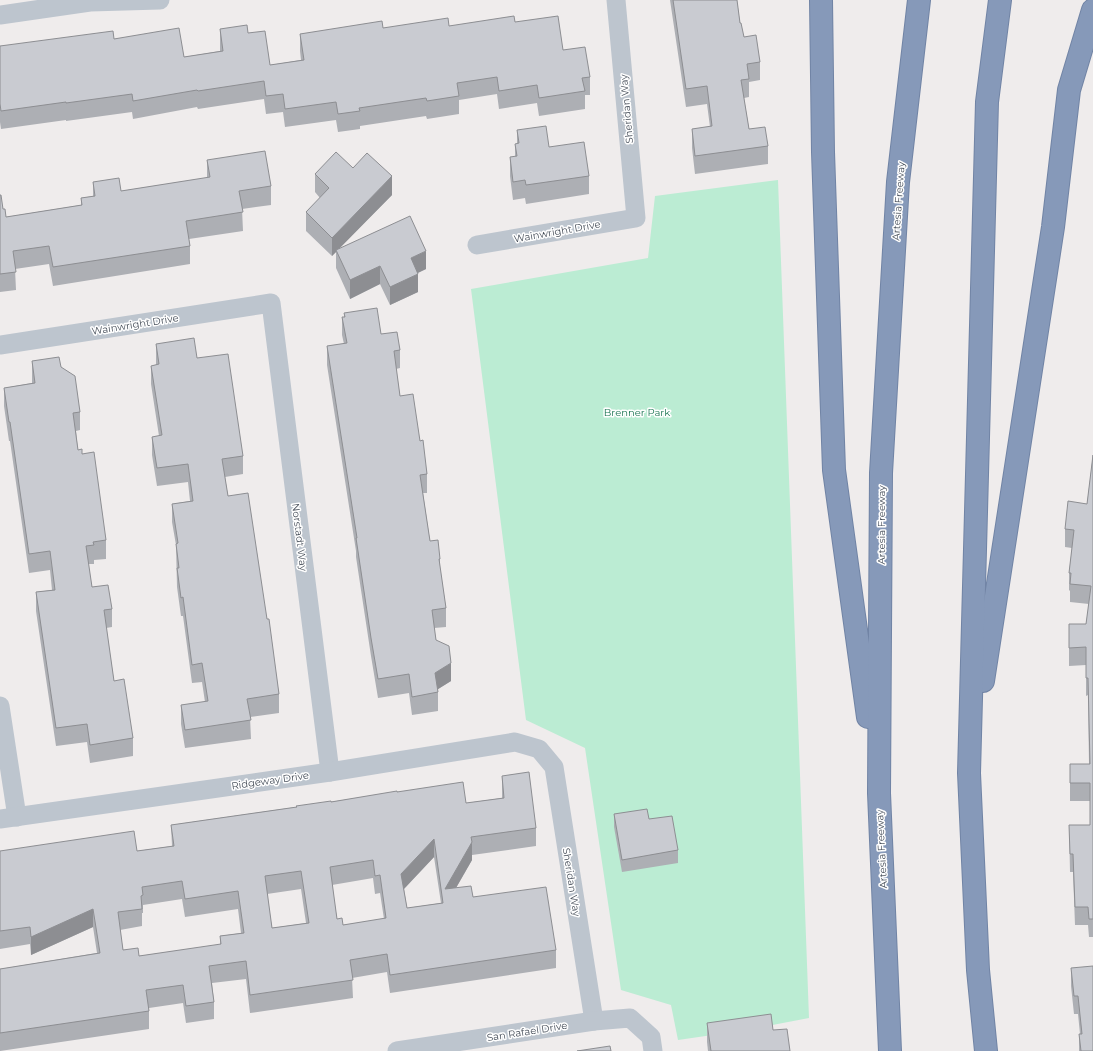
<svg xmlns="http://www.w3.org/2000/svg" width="1093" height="1051" viewBox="0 0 1093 1051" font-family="Montserrat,sans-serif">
<rect width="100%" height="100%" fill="#efecec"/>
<path fill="#bbecd3" d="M778 180 809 1018 747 1030 678 1040 671 1005 621 990 585 748 526 720 471 289 648 258 655 196Z"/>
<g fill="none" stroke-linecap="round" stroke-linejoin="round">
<g stroke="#7184a5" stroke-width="24">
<g id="motorway">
<path d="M821 0 823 152 834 470 868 717"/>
<path d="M983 681 1053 227 1069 90 1093 10"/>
<path d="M890 1051 879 793 881 473 898 182 919 0"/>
<path d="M986 1051 978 970 969 773 987 102 1000 0"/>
</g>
</g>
<g stroke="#bdc5ce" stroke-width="19">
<path d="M0 15 90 2 160 0"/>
<path d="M477 245 636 218 616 0"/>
<path d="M0 345 271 303 330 772"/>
<path d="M0 706 17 817"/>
<path d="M0 819 330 772 515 742 539 749 554 767 594 1021"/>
<path d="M397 1051 594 1021 630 1018 651 1037 653 1051"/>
</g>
<use href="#motorway" stroke="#8699b9" stroke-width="22"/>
</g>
<g fill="#adafb4" fill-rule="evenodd">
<path d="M670 0H737L740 23 744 37 760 62V80L749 82V97L744 98 749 129 768 146V164L695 174 692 148V129L710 127 707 104 686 107Z"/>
<path d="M515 22 563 50 590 77V95H585V109L539 116 537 103 499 109 497 94 459 100V114L427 119 426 116 360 126V129L338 132 336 120 285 127 283 112 266 114 264 99 198 109 197 107 133 119 132 112 66 121V120L1 129 0 122V46L114 39 184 57 220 51V29L248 33 270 65 301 60 300 51V34L383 28 449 26Z"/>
<path d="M517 130 549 147 589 176V194L526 204 525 198 513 200 510 176V157H515V144H517Z"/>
<path d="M207 160 271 186V205L242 209 243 231 189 239 190 246V264L53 286 49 264 15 269 16 290 0 292V195L3 209 6 217 81 205V198L93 196V182L121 191 207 178Z"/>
<path d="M353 168 392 195 339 248 426 269 418 273V292L390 305 380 284 350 299 336 268V252L332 256 306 231V212L320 198 315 192V174Z"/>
<path d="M344 313 381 334 400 350V368L396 369 400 396 420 441 427 474V493H423L430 541 440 559V568L446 608V627L434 628 436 640 451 681 438 689V711L412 715 409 693 378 698 371 656 356 557V551L327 365V346L344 344 342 335V317H344Z"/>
<path d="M156 344 197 358 243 456V474L225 477 228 496 267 619 279 694V713L250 717 251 739 185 748 181 724V705L205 702 202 682 192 683 183 616H181L177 587 176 545 172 522V504L190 501 188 482 157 486 152 455V437L159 436 151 384V366L156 365Z"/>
<path d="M32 361 61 367 80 412V430L76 431 78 450 82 454 106 540V559L94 560V564H88L92 587 112 609V627L106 628 114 681 133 738V756L90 763 87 742 56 746 36 611V592L52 590 50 570 29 573 10 441H9L4 406V388L32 383Z"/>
<path d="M1093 455V937H1089L1088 925H1075L1073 872H1070L1069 825H1090V801H1070V782L1089 764 1088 695 1086 696V665L1069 666V624H1086L1089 604 1070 602V591L1069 590V573L1072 548 1065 547V529L1087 504Z"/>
<path d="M502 776 536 828V846L472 855V860L456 888 473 897 556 950V968L390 993 387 972 352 978 353 998 250 1013 246 979 212 983 214 1002V1019L186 1023 183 1003 149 1008V1029L0 1051V969L97 953 93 927 31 955 30 944 0 949V851H137L172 846 171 825 296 807 397 792 466 803 502 798ZM434 857 441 903 407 908 404 889ZM373 878 375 894 380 893 384 919 343 925 337 919 332 885ZM301 889 306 923 272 928 267 894ZM182 899 185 917 238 909 241 933 220 936V945L139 956 123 950 120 930 142 926V913H143V905Z"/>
<path d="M614 814 649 819 678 850V863L622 872 614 827Z"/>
<path d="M1071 968 1093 1051H1079V1034H1080L1078 1014H1074L1071 986Z"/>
<path d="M707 1023 773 1030 790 1051H708L707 1042Z"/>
</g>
<g fill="#8d8e92">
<path d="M392 176V195L337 251 336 250V252L332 256V238Z"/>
<path d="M426 251V269L411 276V258Z"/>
<path d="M380 266V284L350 299V280Z"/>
<path d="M418 274V292L390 305V287Z"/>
<path d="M451 663V681L435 691V673Z"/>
<path d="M434 839V857L401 892V874Z"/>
<path d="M472 842V860L445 907V889Z"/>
<path d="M93 909V927L31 955V937Z"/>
</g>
<g fill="#c9cbd1" stroke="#8d8e92" fill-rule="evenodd">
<path d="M673 0H737L740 23H741L744 37 756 35 760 62 747 64 749 79 741 80 749 129 765 127 768 146 695 156 692 129 712 126 707 86 686 89Z"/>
<path d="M514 16 515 22 558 16 563 50 585 47 590 77 582 78 585 91 539 98 537 85 499 91 497 77 457 83 459 96 427 101 426 98 359 108 360 111 338 114 336 102 285 109 283 94 266 96 264 81 198 91 197 90 133 101 132 94 66 103V102L1 111 0 104V46L113 31 114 39 179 28 184 57 223 51 220 29 247 25 248 33 265 31 270 65 304 60 300 34 382 21 383 28 448 18 449 26Z"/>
<path d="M546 126 549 147 584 142 589 176 526 185 525 180 513 182 510 157 517 156 515 144 519 143 517 130Z"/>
<path d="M265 151 271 186 239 191 243 212 186 221 190 246 53 267 49 246 13 251 16 272 0 274V195H1L3 209H5L6 217 82 205 81 198 95 196 93 182 119 178 121 191 210 177 207 160Z"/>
<path d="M336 152 353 168 367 153 392 176 332 238 306 212 329 188 315 174Z"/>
<path d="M410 216 426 251 411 258 418 274 390 287 380 266 350 280 336 250Z"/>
<path d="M377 308 381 334 397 332 400 350 394 351 400 396 413 394 420 441 423 440 427 474 420 475 430 541 438 540 440 559H439L446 608 432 610 436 640 449 646 451 663 435 673 438 692 412 697 409 674 378 679 371 638 356 538H357L327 346 347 343 342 317H345L344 313Z"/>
<path d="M194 338 197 358 228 354 243 456 222 459 228 496 248 493 267 619H269L279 694 247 699 251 720 185 730 181 705 208 701 202 663 192 665 183 597 181 598 177 568H179L176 544 178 543 172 504 193 501 188 464 157 468 152 437 162 435 151 366 159 364 156 344Z"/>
<path d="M59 357 61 367 75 376 80 412 73 413 78 450 82 449V454L94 452 106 540 93 542 94 545 86 546 92 587 108 585 112 609 104 610 114 681 124 679 133 738 90 745 87 724 56 728 36 592 55 590 50 551 29 554 10 422H9L4 388 35 383 32 361Z"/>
<path d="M1093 455V919H1089L1088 907H1075L1073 854H1070L1069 825H1090V783H1070V764H1090L1088 678H1086V647L1069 648V624H1086L1091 586 1070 584 1071 573H1069L1074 530 1065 529 1068 501 1087 504Z"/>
<path d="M529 772 536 828 471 837 472 842 445 889 471 886 473 897 546 887 556 950 390 975 387 954 350 960 353 980 250 995 246 961 209 966 214 1002 186 1006 183 985 146 990 149 1011 0 1033V969L100 953 93 909 31 937 30 927 0 931V851L134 831 137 851 174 846 171 825 297 807 296 806 331 801V802L397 791V792L463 782 466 803 504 798 502 776ZM434 839 443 903 407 908 401 874ZM373 860 375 876 380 875 386 918 343 925 342 918 337 919 330 867ZM301 871 309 923 272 928 265 876ZM182 881 185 899 238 891 244 933 220 936 221 944 139 956 138 948 123 950 118 912 142 909 141 896 143 895 142 887Z"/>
<path d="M647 809 649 819 672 816 678 850 622 860 614 814Z"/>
<path d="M1093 966V1051H1081L1079 1034H1082L1078 996H1074L1071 968Z"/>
<path d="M771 1014 773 1030 787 1029 790 1051H711L707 1023Z"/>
<path d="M610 1046 611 1051H577Z"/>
</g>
<g text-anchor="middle" stroke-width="3" stroke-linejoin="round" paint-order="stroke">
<g font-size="10" fill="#454d58" stroke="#fff">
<text transform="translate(626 109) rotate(-95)" y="4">Sheridan Way</text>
<text transform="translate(898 201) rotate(-86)" y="4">Artesia Freeway</text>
<text transform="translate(557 231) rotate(-10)" y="4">Wainwright Drive</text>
<text transform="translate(135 324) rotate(-9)" y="4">Wainwright Drive</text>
<text transform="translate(881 525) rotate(-90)" y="4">Artesia Freeway</text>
<text transform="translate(300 537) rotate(83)" y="4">Norstadt Way</text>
<text transform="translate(270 780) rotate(-8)" y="4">Ridgeway Drive</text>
<text transform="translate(881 849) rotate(-93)" y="4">Artesia Freeway</text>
<text transform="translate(572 882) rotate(81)" y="4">Sheridan Way</text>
<text transform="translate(527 1031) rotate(-9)" y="4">San Rafael Drive</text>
</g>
<g font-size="10" fill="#1b7552" stroke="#fff">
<text x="637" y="416">Brenner Park</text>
</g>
</g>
</svg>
